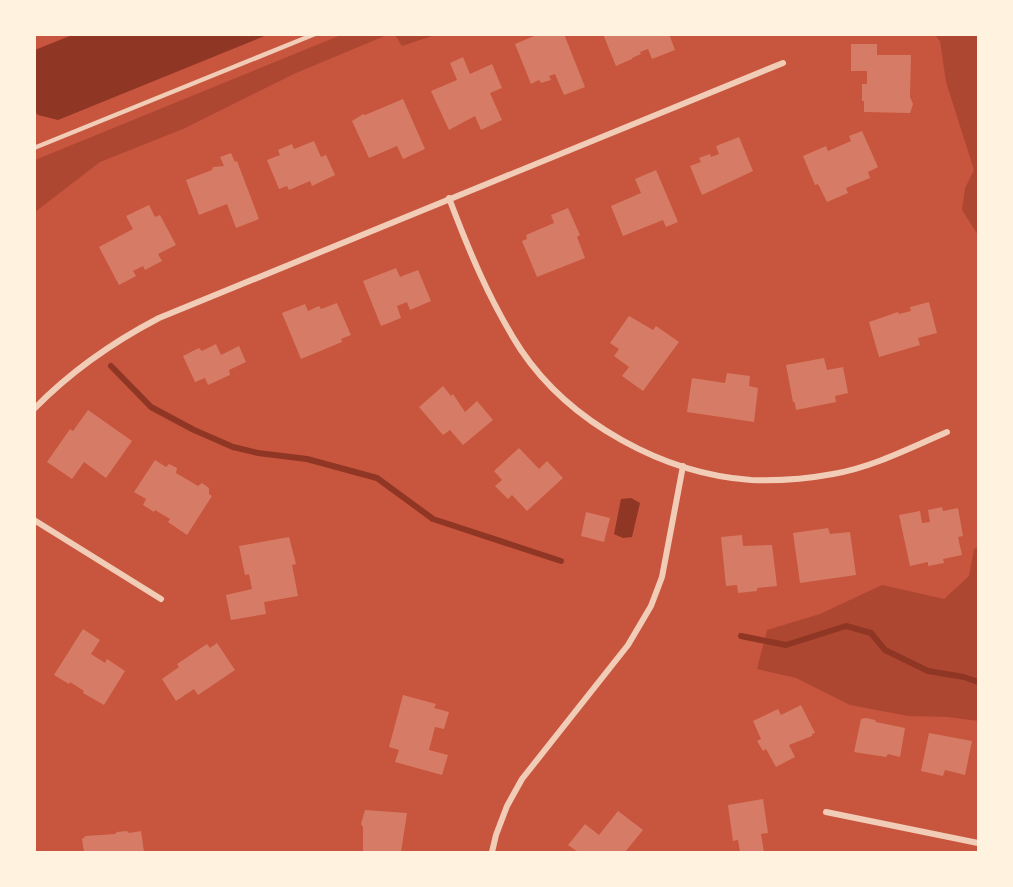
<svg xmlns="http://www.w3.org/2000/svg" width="1013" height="887" viewBox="0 0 1013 887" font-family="'IBM Plex Serif',serif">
<rect width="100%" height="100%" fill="#c8553d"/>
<g fill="#ae4732">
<path d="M341 35H387L296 73 183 129 100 162 35 212V160Z"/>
<path d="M395 35H435L402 46Z"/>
<path d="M935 35H978V235L962 210 965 188 974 170 946 82 940 41Z"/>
<path d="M978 548V721L948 717 908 716 850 705 796 678 757 669 767 630 820 614 882 585 944 599 969 576 974 549Z"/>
</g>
<g fill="#8f3625">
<path d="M72 35V34L267 35 58 120 38 115 35 112V50Z"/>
<path d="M631 498 640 503 632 537 623 538 614 534 621 499Z"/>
</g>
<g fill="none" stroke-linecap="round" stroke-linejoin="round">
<g stroke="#8f3625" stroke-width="6">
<path d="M111 366 151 407 194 430 233 447 258 453 307 459 377 478 433 519 561 561"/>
<path d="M741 636 786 645 846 626 871 633 885 650 928 671 964 677 978 682"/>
</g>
</g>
<g fill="#d67c66">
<path d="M539 34H564L585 87 564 95 555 74 549 76 551 80 541 83 539 80 531 84 515 44Z"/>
<path d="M603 34H669L675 50 652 59 648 49 640 52 641 54 632 58V59L616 66Z"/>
<path d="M851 44H877V55H911L910 97 913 104 910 113 864 112V101H862V84H867V71H851Z"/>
<path d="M463 57 470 74 492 64 502 88 490 93 502 120 481 130 475 116 449 130 431 91 457 80 450 63Z"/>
<path d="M403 99 425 149 403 159 397 146 369 158 352 121 363 114 365 115Z"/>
<path d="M862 131 878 167 868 172 870 178 846 188 848 193 827 202 818 184 815 185 803 156 826 146 828 151 851 141 849 136Z"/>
<path d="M739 137 753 171 702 195 690 166 701 162 699 158 710 154 711 157 719 154 716 146Z"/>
<path d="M314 141 321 157 326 155 335 175 312 186 310 181 289 190 287 186 279 189 267 160 280 155 278 150 292 144 294 149Z"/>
<path d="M231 153 235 162 237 161 259 219 236 228 227 204 199 215 186 180 212 170 213 167 224 166 220 157Z"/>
<path d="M656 170 678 222 666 227 663 220 623 236 611 206 641 193 635 179Z"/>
<path d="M149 205 155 217 160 215 176 245 158 254 162 261 145 270 143 266 133 271 136 276 119 285 99 247 133 229 126 216Z"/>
<path d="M568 208 580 235 577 237 585 258 537 277 522 241 527 239 526 235 554 223 551 215Z"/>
<path d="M396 268 400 277 418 270 431 301 410 310 407 302 397 306 401 318 381 326 363 281Z"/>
<path d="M929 302 937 333 918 338 920 345 879 357 869 322 898 312 899 314 911 311 910 307Z"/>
<path d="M337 303 351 335 341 339 342 342 301 359 282 313 305 304 308 311 319 306 321 309Z"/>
<path d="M629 316 653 330 656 326 679 342 643 391 622 376 629 367 614 356 619 349 610 343Z"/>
<path d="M216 344 221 355 239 346 246 362 229 370 230 375 208 385 205 378 195 382 183 356 199 348 202 351Z"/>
<path d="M824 358 827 370 843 367 848 393 835 396 836 402 796 410 795 403 793 402 786 365Z"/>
<path d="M727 373 750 376 749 386 758 388 754 422 687 412 692 378 725 383Z"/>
<path d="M443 386 451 396 453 394 465 412 477 401 493 420 463 445 450 430 443 435 419 407Z"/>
<path d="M88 410 132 441 106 478 84 462 72 479 47 462 70 429 73 431Z"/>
<path d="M519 448 539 469 547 461 563 478 527 511 512 495 508 499 495 486 502 480 494 471Z"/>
<path d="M155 460 166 467 169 464 177 468 176 473 198 486 202 483 209 488V494L212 496 187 535 168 522 170 519 155 510 154 512 143 505 146 499 134 492Z"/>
<path d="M942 507 943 511 958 508 963 536 958 537 962 555 943 559 944 563 928 566V562L910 566 899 515 920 511 922 523 930 522 928 510Z"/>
<path d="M586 512 610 518 604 542 581 536Z"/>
<path d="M828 528 830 534 850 532 856 575 800 583 793 533Z"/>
<path d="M742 535 743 546 772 545 777 586 757 588V591L738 593 737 585 726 586 721 537Z"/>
<path d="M289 537 296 564 292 565 298 596 264 602 266 614 231 620 226 595 252 589 249 574 245 575 239 546Z"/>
<path d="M83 629 100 640 91 654 105 663 107 659 125 671 104 705 83 693 84 691 70 682 69 684 54 675Z"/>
<path d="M217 643 235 670 198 695 194 689 176 701 162 679 179 667 177 664 207 644 210 648Z"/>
<path d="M403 695 436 704 434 708 449 712 444 729 435 727 429 750 448 755 442 775 395 762 399 750 389 747Z"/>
<path d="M801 705 815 733 812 734V736L789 745 795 757 776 767 766 749 763 751 757 741 761 739 753 721 778 709 781 715Z"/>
<path d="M866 718 875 720 876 722 905 728 900 757 888 754 886 757 854 752 861 719Z"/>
<path d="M929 733 972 741 965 775 945 770 943 776 921 771Z"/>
<path d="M763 799 768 833 761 834 764 852H740L738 840 733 841 728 805Z"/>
<path d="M365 810 407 813 401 852H363V827L361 824Z"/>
<path d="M618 811 643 830 625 852H578L568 845 585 824 599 835Z"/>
<path d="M127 831 129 833 141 831 144 852H84L82 839 86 836 115 834 117 832Z"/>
</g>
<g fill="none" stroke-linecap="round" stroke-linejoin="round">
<path stroke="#f1ccb7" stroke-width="4.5" d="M34 148 315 34"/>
<g stroke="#f1ccb7" stroke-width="6">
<path d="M449 198C469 251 490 302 521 350 570 423 664 474 751 480 778 481 806 479 833 474 873 467 910 448 947 432"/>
<path d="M34 409C71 371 113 342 159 318L783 63"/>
<path d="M34 520 161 599"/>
<path d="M826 812 978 843"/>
<path d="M492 852 496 835 507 806 522 779 628 645 651 606 662 577 683 466"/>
</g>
</g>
<rect width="1013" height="887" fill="none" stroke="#fff3e0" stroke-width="72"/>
</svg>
